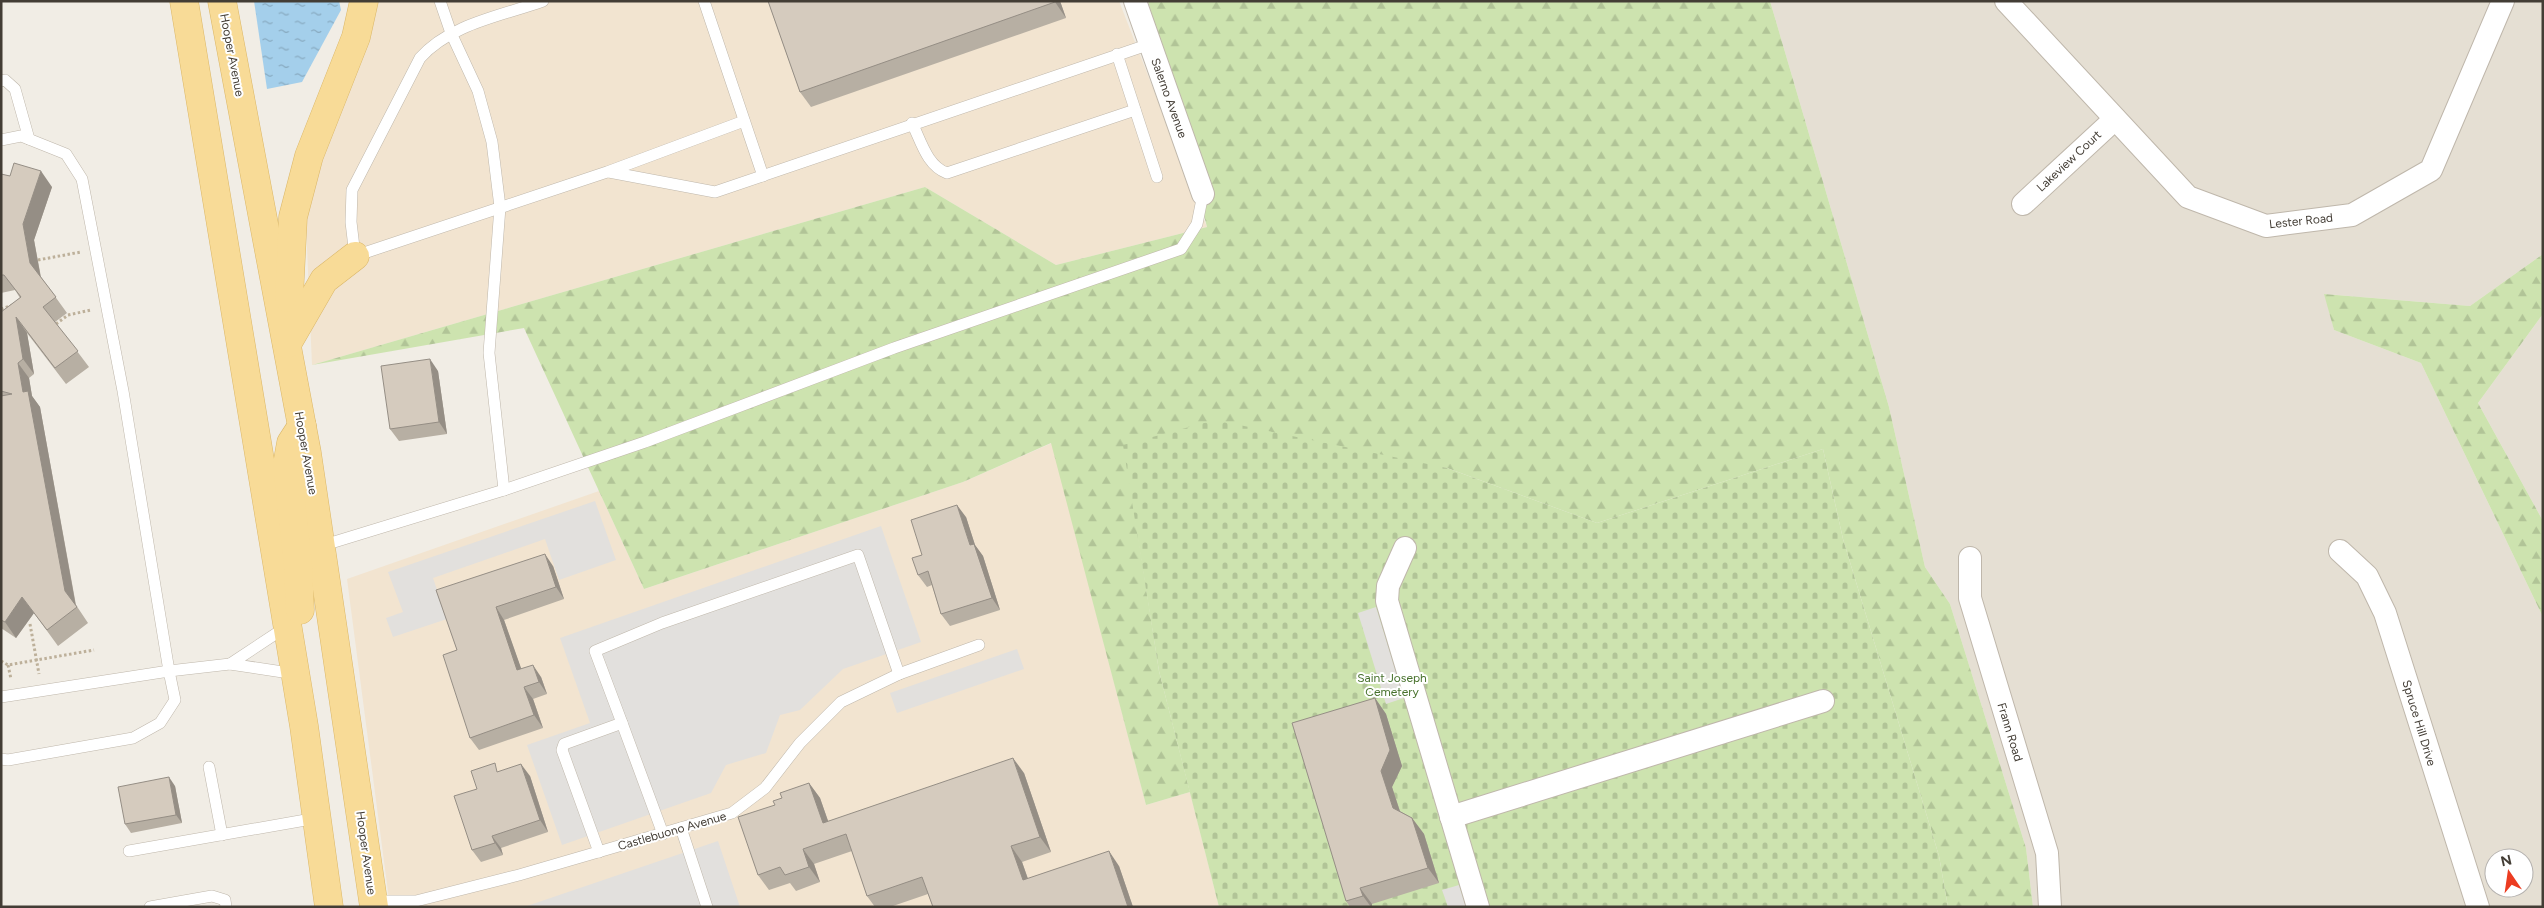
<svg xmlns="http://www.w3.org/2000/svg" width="2544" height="908" viewBox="0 0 2544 908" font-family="Figtree,sans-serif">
<defs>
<pattern id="forest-firs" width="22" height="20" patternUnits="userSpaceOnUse" patternTransform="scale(1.25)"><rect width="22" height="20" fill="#cde3af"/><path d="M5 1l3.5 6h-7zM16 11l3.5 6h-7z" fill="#b1c497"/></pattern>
<pattern id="cemetery-stones" width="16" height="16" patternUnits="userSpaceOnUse" patternTransform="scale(1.25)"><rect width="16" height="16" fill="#cde3af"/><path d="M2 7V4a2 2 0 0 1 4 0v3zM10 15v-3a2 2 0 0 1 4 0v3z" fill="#b1c497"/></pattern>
<pattern id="water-ripples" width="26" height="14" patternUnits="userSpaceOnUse" patternTransform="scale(1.25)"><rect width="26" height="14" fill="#a4cfeb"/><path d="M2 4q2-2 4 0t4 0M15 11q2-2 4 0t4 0" fill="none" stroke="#87a9bf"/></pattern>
</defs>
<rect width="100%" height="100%" fill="#f1ede5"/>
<g fill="#e5dfd3" fill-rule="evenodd">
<path d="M1770 1H2543V254L2470 306 2325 294 2334 330 2421 363 2543 617V907H2033L2026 848 1950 604 1925 567 1889 407ZM2494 858H2524V888H2494Z"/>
<path d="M2543 314V521L2478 403Z"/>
</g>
<g fill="#f2e4d0">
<path d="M372 1H1119L1207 227 1056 265 925 187 312 365 304 176Z"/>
<path d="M1052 443 1146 805 1190 792 1219 907H390L347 579 599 491 644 589 963 482Z"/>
</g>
<g fill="url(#forest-firs)">
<path d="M1148 1H1770L1889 407 1925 567 1950 604 2026 848 2033 907H1948L1939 856 1843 539 1823 449 1597 523 1447 468 1124 445 1159 671 1190 792 1146 805 1051 443 963 482 644 589 524 328 312 365 925 187 1056 265 1207 227Z"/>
<path d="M2543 254V314L2478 403 2543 521V617L2421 363 2334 330 2324 294 2470 306Z"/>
</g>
<path fill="url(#cemetery-stones)" d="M1215 420 1447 468 1597 523 1823 449 1843 539 1939 856 1948 907H1219L1159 671 1123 445Z"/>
<g fill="#e2e0dd">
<path d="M595 501 616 560 559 580 545 539 433 578 447 619 393 637 386 618 403 612 388 572Z"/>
<path d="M881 526 921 642 843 669 800 710 780 715 766 753 726 765 711 793 562 845 527 745 590 723 560 638Z"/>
<path d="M1376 607 1404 698 1386 704 1358 613Z"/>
<path d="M1017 649 1024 669 897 713 890 693Z"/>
<path d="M718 841 740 907H524Z"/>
<path d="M1459 885 1466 907H1448L1442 890Z"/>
</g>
<path fill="url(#water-ripples)" d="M254 1H339L341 10 302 82 267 89Z"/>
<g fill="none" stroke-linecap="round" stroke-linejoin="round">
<g stroke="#bfb7ab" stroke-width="12">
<g id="service">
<path d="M440 1 451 33 478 91 492 142 500 207 489 353 504 490"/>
<path d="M543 1C501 16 450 24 420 58L352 190 351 222 355 256 607 172 744 121"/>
<path d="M704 1 763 176"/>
<path d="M1117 54 1157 177"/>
<path d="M1 81 5 80 15 89 29 139"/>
<path d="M912 123C921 141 927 166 947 173L1135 110"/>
<path d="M1 140 21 136 66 154 82 179 123 391 169 671 230 664"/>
<path d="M609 172 715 192 1150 44"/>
<path d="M321 546 504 490 645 442 894 348 1181 249 1197 224 1203 194"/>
<path d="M286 627 230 664 296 674"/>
<path d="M1 697 169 671 175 700 160 723 133 738 8 760 1 759"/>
<path d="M622 723 595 651 662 623 858 555 899 674"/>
<path d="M209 767 222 835"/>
<path d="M681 828 707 907"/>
<path d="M129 851 317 818"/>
<path d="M599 852 562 750 564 744 622 723 663 834"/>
<path d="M373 901H416L519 875 732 813 765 788 800 743 841 702 899 674 979 645"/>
<path d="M150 907 212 896 225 900 226 907"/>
</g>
</g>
<g stroke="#bfb7ab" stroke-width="24">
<g id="minor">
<path d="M1135 1 1203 194"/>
<path d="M2006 1 2188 197 2266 226 2352 215 2431 170 2503 1"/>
<path d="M2023 204 2115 119"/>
<path d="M1405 548 1388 586 1387 601 1478 907"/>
<path d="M2340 551 2367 576 2385 613 2478 907"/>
<path d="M1970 558V598L2047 853 2050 907"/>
<path d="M1451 817 1823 701"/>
</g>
</g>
<g stroke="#dbb768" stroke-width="29">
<g id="primary">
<path d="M184 1 304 726 329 907"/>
<path d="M222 1 307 453 374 907"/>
<path d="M289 298 293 217 309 156 356 37 364 1"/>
<path d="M287 344 324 280 355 256"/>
<path d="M300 610 298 565 287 465 291 443 302 426"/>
</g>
</g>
<g stroke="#bdb09a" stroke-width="3" stroke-dasharray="2.5 2.5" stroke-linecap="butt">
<path d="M38 260 81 252"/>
<path d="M1 309 13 305"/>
<path d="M56 324 68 315 91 310"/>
<path d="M30 624 39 674"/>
<path d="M1 661 8 665 94 650"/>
<path d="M8 665 11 679"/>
</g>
<use href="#service" stroke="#fff" stroke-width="11"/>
<use href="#minor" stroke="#fff" stroke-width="22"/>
<use href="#primary" stroke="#f8db97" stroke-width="28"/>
</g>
<g fill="#b7afa3">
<path d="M768 1H1060L1066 18 811 107 800 92Z"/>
<path d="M1 174 52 187 34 240 41 277 67 313 55 322 89 367 66 384 27 333 34 374 29 378 32 396 40 407 76 605 88 623 58 646 34 613 16 638 1 628V312L20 298 15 290 1 293Z"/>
<path d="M438 371 447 434 399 441 390 429Z"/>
<path d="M966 517 975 545 983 556 1000 610 950 626 941 614 932 585 927 587 918 575 922 555Z"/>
<path d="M553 566 564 599 504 620 521 669 541 677 547 694 533 699 543 728 479 750 470 738 457 650 436 590Z"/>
<path d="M1375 698 1386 714 1402 766 1392 787 1400 811 1412 818 1424 834 1439 883 1372 904V907H1350L1346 901Z"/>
<path d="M500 771 530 776 548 832 501 848 503 855 481 862 472 850 477 789Z"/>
<path d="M1024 773 1051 852 1022 862 1028 879 1119 866 1133 907H933L928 894 890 907H875L867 896 852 851 814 864 820 882 796 891 790 883 769 890 758 875 775 805 782 798 809 783 820 798 828 821Z"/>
<path d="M175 786 182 823 131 833 125 824Z"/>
</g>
<g fill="#958e85">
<path d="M1054 1H1060L1066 18 1055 2Z"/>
<path d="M41 171 52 187 34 240 41 279 30 263 23 224Z"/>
<path d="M16 317 27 333 34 374 23 359Z"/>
<path d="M430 359 438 371 447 434 439 422Z"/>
<path d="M18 363 29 378 32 396 40 407 76 607 65 591 23 392Z"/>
<path d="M957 505 966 517 975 545 983 556 1000 610 992 598 970 545Z"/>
<path d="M545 554 553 566 564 599 556 587Z"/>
<path d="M22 597 34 613 16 638 5 622Z"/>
<path d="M496 607 504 620 526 682 517 670Z"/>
<path d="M533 665 541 677 547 694 539 682Z"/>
<path d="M524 687 533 699 543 728 534 715Z"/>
<path d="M1375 698 1386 714 1402 766 1392 787 1404 824 1393 808 1381 771Z"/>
<path d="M1013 758 1024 773 1051 852 1040 837Z"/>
<path d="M521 764 530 776 548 832 540 820Z"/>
<path d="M169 777 175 786 182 823 176 815Z"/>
<path d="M809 783 820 798 834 838 823 823Z"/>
<path d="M1412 818 1424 834 1439 883 1428 868Z"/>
<path d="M492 836 501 848 503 855 495 843Z"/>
<path d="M1011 846 1022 862 1034 896 1023 880Z"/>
<path d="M803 849 814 864 820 882 809 867Z"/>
<path d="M1109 851 1119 866 1133 907H1128Z"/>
<path d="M1360 888 1372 904V907H1371L1363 896Z"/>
</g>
<g fill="#d5cbbe" stroke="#958e85">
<path d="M768 1H1054L1055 2 800 92Z"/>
<path d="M14 163 41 171 23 224 30 263 56 297 43 307 78 351 55 368 16 317 23 359 18 363 23 392 28 391 65 591 77 607 47 630 22 597 5 622 1 620V396L12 394 1 391V312L21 297 4 275H1V174L10 176Z"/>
<path d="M430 359 439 422 390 429 381 366Z"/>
<path d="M957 505 970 545 974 544 992 598 941 614 928 571 918 575 912 558 922 555 911 520Z"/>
<path d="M545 554 556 587 496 607 517 670 533 665 539 682 524 687 534 715 470 738 443 655 457 650 436 590Z"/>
<path d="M1375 698 1390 750 1381 771 1393 808 1412 818 1428 868 1360 888 1363 896 1346 901 1292 723Z"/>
<path d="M1013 758 1040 837 1011 846 1023 880 1109 851 1128 907H933L922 877 867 896 846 834 803 849 809 867 785 875 780 867 758 875 738 817 775 805 773 801 782 798 780 793 809 783 823 823Z"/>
<path d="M495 763 497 772 521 764 540 820 492 836 495 843 472 850 454 796 477 789 471 771Z"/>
<path d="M169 777 176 815 125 824 118 787Z"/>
</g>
<g text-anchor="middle" stroke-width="4" stroke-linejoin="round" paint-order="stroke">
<g font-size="12" fill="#433d35" stroke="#fff">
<text transform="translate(232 55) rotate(79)" y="4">Hooper Avenue</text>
<text transform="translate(1169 98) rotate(70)" y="4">Salerno Avenue</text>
<text transform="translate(2069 161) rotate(-43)" y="4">Lakeview Court</text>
<text transform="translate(2301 221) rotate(-6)" y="4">Lester Road</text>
<text transform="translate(306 453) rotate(80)" y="4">Hooper Avenue</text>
<text transform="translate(2419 723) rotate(73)" y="4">Spruce Hill Drive</text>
<text transform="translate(2010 732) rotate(73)" y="4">Frann Road</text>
<text transform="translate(672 831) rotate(-16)" y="4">Castlebuono Avenue</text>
<text transform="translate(366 853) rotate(82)" y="4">Hooper Avenue</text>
</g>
<g font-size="12" fill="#47712c" stroke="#fff">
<text x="1392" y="682">Saint Joseph<tspan x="1392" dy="14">Cemetery</tspan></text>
</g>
</g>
<rect width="2544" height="908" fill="none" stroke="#433d35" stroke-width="5"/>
<g transform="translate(2509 873) rotate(347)"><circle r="24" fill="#ffffff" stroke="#b4b1ae"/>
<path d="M0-4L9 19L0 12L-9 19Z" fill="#ec3c21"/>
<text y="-8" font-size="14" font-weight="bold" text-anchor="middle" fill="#433d35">N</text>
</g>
</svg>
